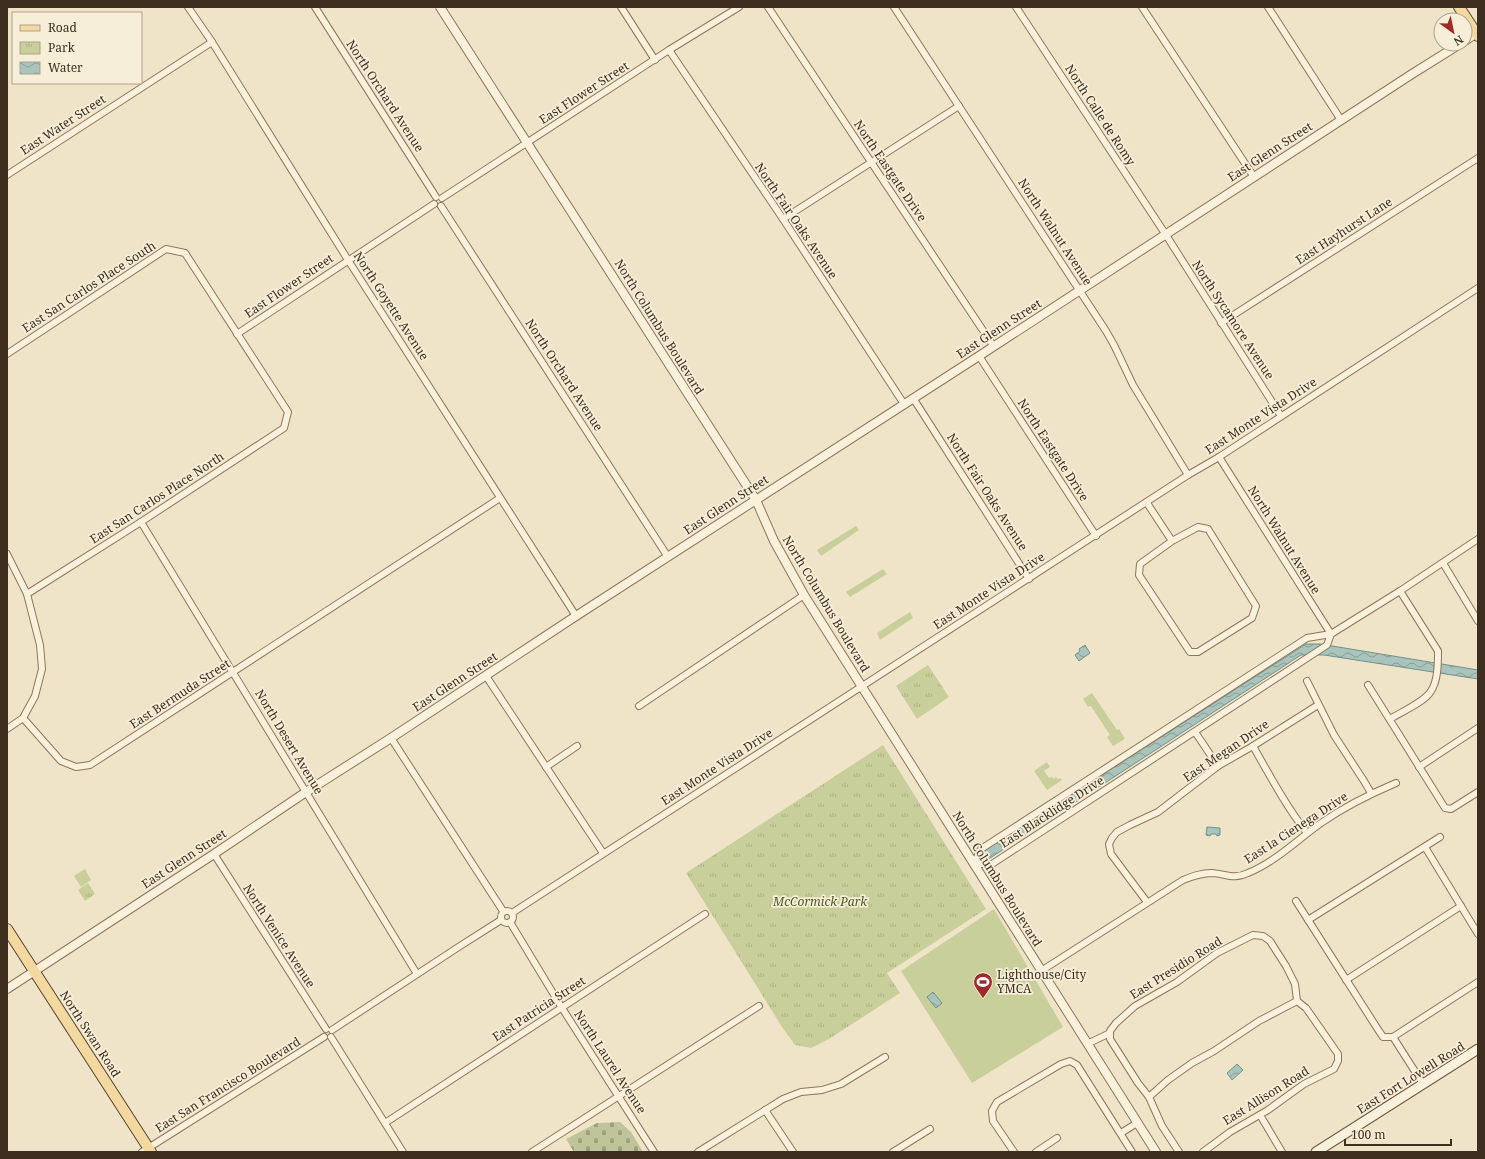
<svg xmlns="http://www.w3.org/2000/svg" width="1485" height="1159" viewBox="0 0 1485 1159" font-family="'Noto Serif',serif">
<defs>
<pattern id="cemetery-stones" width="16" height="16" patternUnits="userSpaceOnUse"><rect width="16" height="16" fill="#bfc49a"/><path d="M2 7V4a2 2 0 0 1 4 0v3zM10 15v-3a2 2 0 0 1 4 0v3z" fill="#9ca07d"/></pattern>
<pattern id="park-tufts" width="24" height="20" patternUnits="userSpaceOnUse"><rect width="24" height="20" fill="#c9cf9b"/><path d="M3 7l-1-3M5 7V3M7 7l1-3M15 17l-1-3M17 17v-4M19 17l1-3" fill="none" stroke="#aeb285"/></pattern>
<pattern id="water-waves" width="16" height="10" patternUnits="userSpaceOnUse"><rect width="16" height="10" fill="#a9c4bc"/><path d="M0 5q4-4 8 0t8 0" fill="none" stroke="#8ba098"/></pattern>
</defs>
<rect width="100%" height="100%" fill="#f0e4c8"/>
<g fill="#c9cf9b">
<path d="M856 526 859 530 821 556 817 550Z"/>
<path d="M883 569 887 574 850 597 846 592Z"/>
<path d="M910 612 913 618 880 640 877 633Z"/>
<path d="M1092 693 1117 730 1119 729 1125 739 1113 746 1107 737 1110 735 1091 706 1088 707 1083 699Z"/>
<path d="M1047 762 1050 767 1044 771 1049 778 1052 777 1054 779 1056 777 1058 779 1060 778 1062 780 1047 790 1034 771Z"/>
<path d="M85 869 91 880 81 887 74 876Z"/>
<path d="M994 909 1063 1027 972 1083 901 971Z"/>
</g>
<path fill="url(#cemetery-stones)" d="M620 1122 631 1132 643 1152H574L566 1139 597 1123Z"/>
<g fill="url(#park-tufts)">
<path d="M928 665 949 697 917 719 896 686Z"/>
<path d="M883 745 986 909 887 973 900 993 829 1039 811 1048 795 1045 782 1027 686 873Z"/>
<path d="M88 883 95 894 85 901 78 890Z"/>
</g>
<g fill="url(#water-waves)" stroke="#6f938a">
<path d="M1306 644H1320L1478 670V679L1324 655H1301L987 860 982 852Z"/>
<path d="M1085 645 1090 653 1079 661 1075 655 1080 651 1079 649Z"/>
<path d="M1207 827 1220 828V835L1217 836 1216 834H1211L1210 836 1206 835Z"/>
<path d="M933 992 942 1003 936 1008 927 997Z"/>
<path d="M1237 1064 1243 1070 1232 1080 1227 1073Z"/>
</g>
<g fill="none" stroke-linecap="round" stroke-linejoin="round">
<g stroke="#8d765c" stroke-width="8">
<g id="minor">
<path d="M188 7 212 42 348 260 576 616"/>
<path d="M315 7 436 197"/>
<path d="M621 7 655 60"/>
<path d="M768 7 994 347"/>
<path d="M894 7 1106 331 1114 345 1133 385 1188 475"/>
<path d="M1016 7 1166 235 1281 416"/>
<path d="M1142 7 1254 177"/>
<path d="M1268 7 1341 120"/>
<path d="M669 50 783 219 904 404"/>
<path d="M7 175 212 42"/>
<path d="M442 198 669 50 739 7"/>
<path d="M441 206 668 557"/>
<path d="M783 219 959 106"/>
<path d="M1221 323 1478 158"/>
<path d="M237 334 434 204"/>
<path d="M7 354 166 249 185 253 288 412 284 428 141 522 27 594"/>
<path d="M979 356 1096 536"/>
<path d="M913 398 1029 579"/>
<path d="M1219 457 1331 634"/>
<path d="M1147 503 1172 541 1140 564 1139 575 1190 652H1198L1252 618 1256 606 1208 529 1198 527 1172 541"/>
<path d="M141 522 417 974"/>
<path d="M7 554 27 594 40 645 42 669 35 696 23 718 61 761 76 767 90 765 500 498"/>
<path d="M1443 563 1478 621"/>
<path d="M1331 634 1327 645 992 864H974L981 849 1307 638 1331 634 1400 591 1478 539"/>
<path d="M486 676 603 853"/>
<path d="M1307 681 1334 735 1364 781 1371 793"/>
<path d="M1368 685 1445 808 1451 809 1478 792"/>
<path d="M639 706 804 595"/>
<path d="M1390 719C1401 712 1425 702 1431 691 1438 681 1438 663 1438 651L1400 591"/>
<path d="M7 729 23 718"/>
<path d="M1195 732 1218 766"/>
<path d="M391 738 503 911"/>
<path d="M1253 746C1270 776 1286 806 1307 833"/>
<path d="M546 767 577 746"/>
<path d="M1419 767 1478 728"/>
<path d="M1425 847 1478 934"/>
<path d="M214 854 326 1029"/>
<path d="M1296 901 1377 1028 1383 1037H1393"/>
<path d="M1147 902 1111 854 1109 844 1112 838 1117 832 1130 825 1158 812 1218 766 1253 746 1318 705"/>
<circle cx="507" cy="917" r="6"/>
<path d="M512 913 1188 475 1219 457 1478 288"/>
<path d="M1308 920 1440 837"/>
<path d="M510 922 562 1008 654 1152"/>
<path d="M1041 971 1183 880C1193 876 1201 873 1212 873 1227 874 1233 880 1248 873 1275 862 1297 840 1321 823 1344 807 1370 794 1396 783"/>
<path d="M1346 980 1461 906"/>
<path d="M332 1030 460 946 501 920"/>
<path d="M331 1037 403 1152"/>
<path d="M1393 1037 1478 982"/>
<path d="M1393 1037 1423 1084"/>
<path d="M1087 1044 1110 1033"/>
<path d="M1149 1097 1168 1080 1192 1063 1214 1051 1259 1021 1297 1001"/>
<path d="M765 1110 793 1152"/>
<path d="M1260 1115 1282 1152"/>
<path d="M385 1123 705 914"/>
<path d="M1121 1133 1137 1123"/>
<path d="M142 1152 324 1037"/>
<path d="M532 1152 759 1006"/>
<path d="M698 1152 783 1099 801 1092 822 1090 841 1084 885 1057"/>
<path d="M893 1152 930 1129"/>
<path d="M1014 1152 993 1121 992 1111 997 1102 1061 1064 1070 1061 1077 1065 1132 1152"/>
<path d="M1036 1152 1057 1138"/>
<path d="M1179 1152 1162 1126 1149 1097 1138 1083 1110 1039V1031L1116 1023 1135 1006 1177 982 1217 953 1253 935 1263 936 1270 941 1286 966 1295 984 1297 1001"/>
<path d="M1203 1152 1230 1132 1268 1110 1304 1084 1334 1069 1338 1061V1054L1306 1008 1297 1001"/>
</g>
</g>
<g stroke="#8d765c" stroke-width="10">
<g id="tertiary">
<path d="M440 7 756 500 774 541 804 595 1156 1152"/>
<path d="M1465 41 1478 32"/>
<path d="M7 989 214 854 306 792 391 738 576 616 979 356 1412 74 1460 44"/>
</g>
</g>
<g stroke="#6f573f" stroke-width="11">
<path id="secondary" d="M1316 1152 1478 1049"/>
</g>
<g stroke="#5b4430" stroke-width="12">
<g id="primary">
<path d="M1459 7 1478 36"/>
<path d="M7 929 151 1152"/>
</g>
</g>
<use href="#minor" stroke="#faf1dc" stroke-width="6"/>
<use href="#tertiary" stroke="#faf1dc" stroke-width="8"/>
<use href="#secondary" stroke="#faf1dc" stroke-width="9"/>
<use href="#primary" stroke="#f3d9a0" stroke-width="10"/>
</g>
<defs>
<g id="stadium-pin" transform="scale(1)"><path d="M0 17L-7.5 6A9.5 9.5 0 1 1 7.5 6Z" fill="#9e2a2b" stroke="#f7eed8"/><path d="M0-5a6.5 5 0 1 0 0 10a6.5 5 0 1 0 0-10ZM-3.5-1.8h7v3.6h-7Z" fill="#fff"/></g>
</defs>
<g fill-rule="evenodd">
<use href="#stadium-pin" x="983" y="982"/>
</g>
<g text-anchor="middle" stroke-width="3.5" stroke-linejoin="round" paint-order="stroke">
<g font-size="12" fill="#3d2e20" stroke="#f7eed8">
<text transform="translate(584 93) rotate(-33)" y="4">East Flower Street</text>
<text transform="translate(385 96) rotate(57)" y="4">North Orchard Avenue</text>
<text transform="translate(1100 115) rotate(57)" y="4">North Calle de Romy</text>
<text transform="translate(63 125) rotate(-33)" y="4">East Water Street</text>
<text transform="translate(1270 152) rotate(-33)" y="4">East Glenn Street</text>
<text transform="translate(890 171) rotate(56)" y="4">North Eastgate Drive</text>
<text transform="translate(796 221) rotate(56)" y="4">North Fair Oaks Avenue</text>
<text transform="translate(1344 231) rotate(-33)" y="4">East Hayhurst Lane</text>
<text transform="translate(1055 232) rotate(57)" y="4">North Walnut Avenue</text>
<text transform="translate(289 286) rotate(-34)" y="4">East Flower Street</text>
<text transform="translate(89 287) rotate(-33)" y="4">East San Carlos Place South</text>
<text transform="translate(391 306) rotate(57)" y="4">North Goyette Avenue</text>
<text transform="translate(1233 320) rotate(57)" y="4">North Sycamore Avenue</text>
<text transform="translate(659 327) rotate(58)" y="4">North Columbus Boulevard</text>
<text transform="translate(999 329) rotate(-33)" y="4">East Glenn Street</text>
<text transform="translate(564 375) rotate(57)" y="4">North Orchard Avenue</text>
<text transform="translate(1261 416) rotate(-33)" y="4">East Monte Vista Drive</text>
<text transform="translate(1053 450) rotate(57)" y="4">North Eastgate Drive</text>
<text transform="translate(987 492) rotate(57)" y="4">North Fair Oaks Avenue</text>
<text transform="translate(157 498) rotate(-33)" y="4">East San Carlos Place North</text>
<text transform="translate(726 505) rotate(-33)" y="4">East Glenn Street</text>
<text transform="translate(1284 540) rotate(58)" y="4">North Walnut Avenue</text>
<text transform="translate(989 591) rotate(-33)" y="4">East Monte Vista Drive</text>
<text transform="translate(826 604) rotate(59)" y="4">North Columbus Boulevard</text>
<text transform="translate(455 682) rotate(-33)" y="4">East Glenn Street</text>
<text transform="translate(180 694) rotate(-33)" y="4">East Bermuda Street</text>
<text transform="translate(289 742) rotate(59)" y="4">North Desert Avenue</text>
<text transform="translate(1226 751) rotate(-34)" y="4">East Megan Drive</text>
<text transform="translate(717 767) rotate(-33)" y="4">East Monte Vista Drive</text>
<text transform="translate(1052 812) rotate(-33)" y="4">East Blacklidge Drive</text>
<text transform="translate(1296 828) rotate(-33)" y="4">East la Cienega Drive</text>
<text transform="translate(184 859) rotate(-33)" y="4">East Glenn Street</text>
<text transform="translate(997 879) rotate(58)" y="4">North Columbus Boulevard</text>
<text transform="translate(279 936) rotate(57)" y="4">North Venice Avenue</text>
<text transform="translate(1176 968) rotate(-32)" y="4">East Presidio Road</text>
<text transform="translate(539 1009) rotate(-33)" y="4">East Patricia Street</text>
<text transform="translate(90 1034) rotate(57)" y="4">North Swan Road</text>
<text transform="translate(610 1062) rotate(57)" y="4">North Laurel Avenue</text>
<text transform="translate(1411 1078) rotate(-32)" y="4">East Fort Lowell Road</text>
<text transform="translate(228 1085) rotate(-32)" y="4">East San Francisco Boulevard</text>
<text transform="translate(1266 1096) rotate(-32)" y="4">East Allison Road</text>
</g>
<g font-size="12" font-style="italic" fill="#4d5a26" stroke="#f7eed8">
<text x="820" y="906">McCormick Park</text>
</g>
<g font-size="12" fill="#3d2e20" stroke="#f7eed8" text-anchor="start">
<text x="997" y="979">Lighthouse/City<tspan x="997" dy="14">YMCA</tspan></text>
</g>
</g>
<rect width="1485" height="1159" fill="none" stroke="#3d2e20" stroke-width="16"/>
<rect x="12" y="12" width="130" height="72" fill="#f7eed8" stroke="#ada18e"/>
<rect x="20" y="25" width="20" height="6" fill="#f3d9a0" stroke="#ada18e"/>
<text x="48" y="32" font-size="12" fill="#3d2e20">Road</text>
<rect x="20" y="42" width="20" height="12" fill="url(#park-tufts)" stroke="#ada18e"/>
<text x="48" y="52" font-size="12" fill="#3d2e20">Park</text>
<rect x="20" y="62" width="20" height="12" fill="url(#water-waves)" stroke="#ada18e"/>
<text x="48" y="72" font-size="12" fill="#3d2e20">Water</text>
<g transform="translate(1453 32) rotate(147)"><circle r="19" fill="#f7eed8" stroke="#ada18e"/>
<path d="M0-3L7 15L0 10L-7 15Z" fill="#9e2a2b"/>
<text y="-6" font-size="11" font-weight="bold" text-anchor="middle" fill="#3d2e20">N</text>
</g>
<path d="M1345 1139v6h106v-6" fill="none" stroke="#3d2e20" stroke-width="2"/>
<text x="1351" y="1139" font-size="12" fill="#3d2e20" stroke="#f7eed8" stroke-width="3" paint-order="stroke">100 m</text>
</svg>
